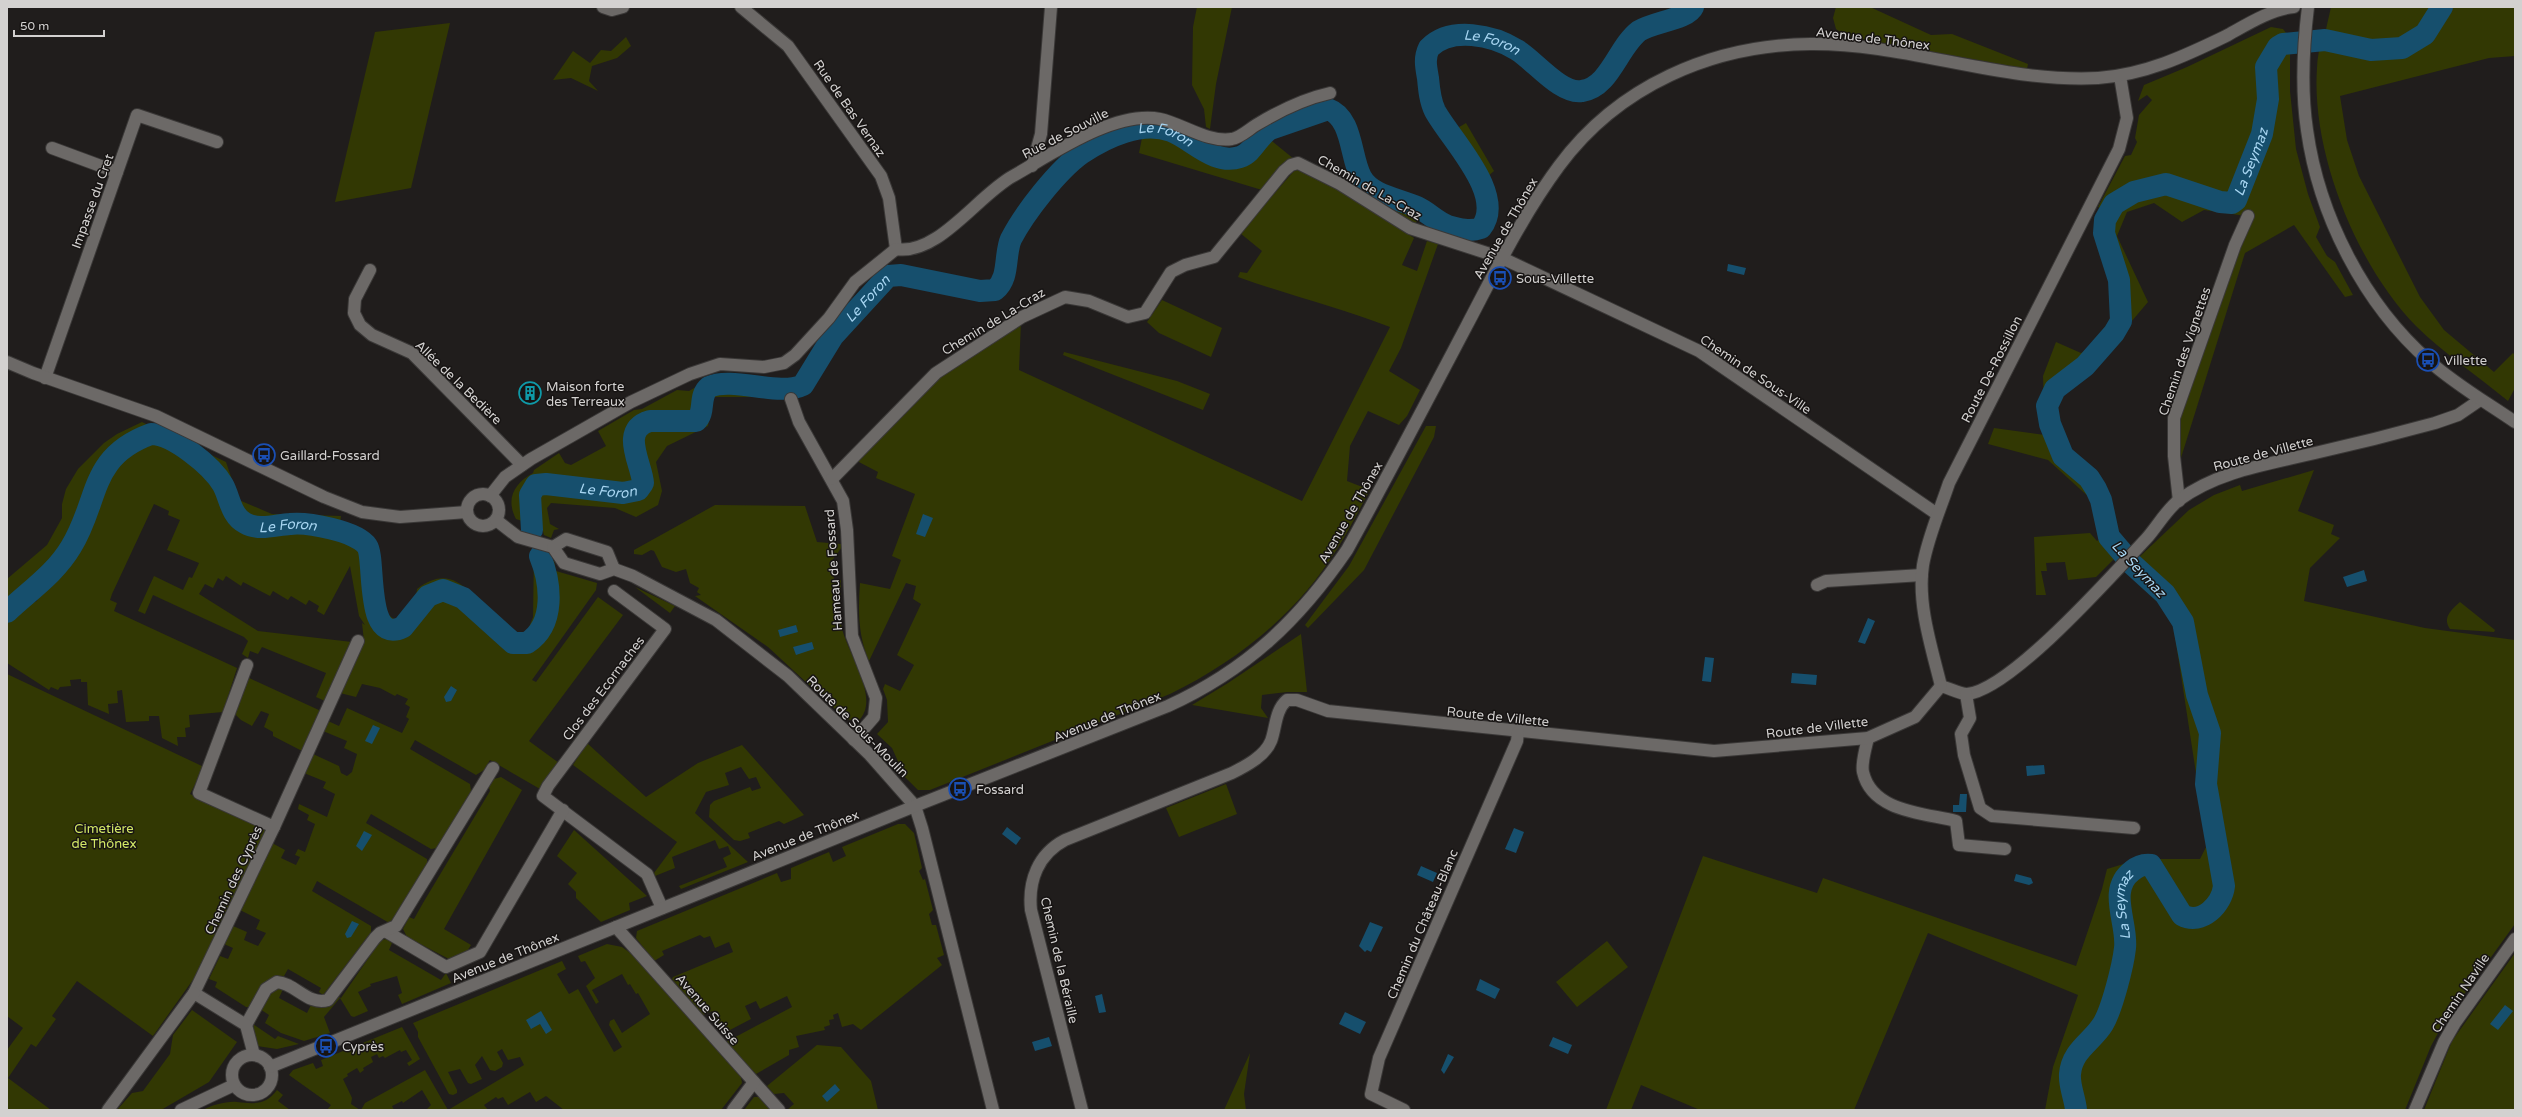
<svg xmlns="http://www.w3.org/2000/svg" width="2522" height="1117" viewBox="0 0 2522 1117" font-family="'Varela Round',sans-serif">
<rect width="100%" height="100%" fill="#201d1c"/>
<g fill="#323803">
<path d="M1197 7H1232L1216 84 1210 129 1206 127 1204 109 1192 85 1193 27Z"/>
<path d="M1836 7H1870L1931 35 1952 34 2028 64 2027 69 1846 36 1836 29 1833 18Z"/>
<path d="M2331 7H2515V56L2489 58 2340 96 2347 140 2359 176 2420 297 2444 330 2494 372 2513 353 2515 355V388L2508 401C2479 377 2442 352 2416 326 2357 266 2311 153 2317 68 2317 58 2320 48 2321 38H2324Z"/>
<path d="M450 23 411 188 335 202 375 32Z"/>
<path d="M2271 27 2283 29 2290 38V91L2296 149 2308 194 2320 227 2316 237 2327 256 2335 262 2353 295 2345 297 2294 225 2245 253 2180 461V419L2236 251 2253 217 2204 210 2182 222 2154 203 2127 212 2117 236 2148 302 2104 354 2058 377V433L2101 490 2091 499 2048 460 1988 444 1994 428 2045 435 2043 376 2056 342 2081 353 2096 344 2111 324 2112 276 2094 229 2104 210 2098 207 2125 156 2131 155 2137 142 2135 138 2139 115 2152 100 2147 95 2138 101 2144 85 2187 67Z"/>
<path d="M626 37 631 46 617 58 592 66 589 81 598 91 571 78 553 80 573 51 590 63 601 50 611 51Z"/>
<path d="M1466 123 1494 171 1481 182 1449 133Z"/>
<path d="M1143 133C1151 134 1164 132 1171 136 1185 143 1196 155 1211 161 1234 170 1257 159 1268 138L1294 159 1262 190 1139 153Z"/>
<path d="M1300 169 1358 200 1414 238 1402 265 1417 271 1427 241 1438 244 1401 348 1389 371 1420 390 1407 416 1399 425 1368 411 1350 446 1347 481 1370 490C1359 510 1349 530 1337 549 1297 614 1237 661 1170 694L930 790H918L905 777 892 748 877 734 888 722 887 700 883 689 885 684 900 691 914 665 897 655 921 604 913 599 916 586 906 583 869 661C858 635 858 611 860 583L890 589 901 560 892 556 915 494 876 478 878 472 857 461 941 377 968 355 1021 322 1019 370 1302 501 1390 327C1340 308 1288 295 1238 277L1240 272 1247 273 1262 251 1240 233 1294 171Z"/>
<path d="M1364 187 1421 214 1414 226 1361 194Z"/>
<path d="M1162 300 1222 328 1211 357 1159 333 1147 322Z"/>
<path d="M1064 352 1177 381 1210 394 1203 410 1063 355Z"/>
<path d="M703 383 694 415C673 417 647 409 631 426 622 448 643 477 633 488L622 490 535 481C520 488 524 507 525 522L516 519C505 498 515 483 533 473L534 470 559 453 565 463 571 465 606 446 598 431 634 410 642 409 677 390 689 391Z"/>
<path d="M717 390 786 393 779 397H713L708 426 667 446 656 462 662 491 658 505 636 517 615 508 551 503 547 508 550 524 559 529 554 530 551 538 544 535 535 501 541 492C552 484 576 495 590 496 609 497 627 498 645 492L649 484 641 452 642 435C661 420 685 438 705 425L710 396Z"/>
<path d="M142 422 156 429C133 436 94 462 88 487 87 491 89 495 88 499 84 515 75 536 66 549 50 573 26 586 7 607V579L47 545 62 518V504L66 489 78 469 104 443 117 434Z"/>
<path d="M1426 426H1436L1434 437 1364 570 1308 628 1305 625 1349 566Z"/>
<path d="M157 439 201 463 209 471 221 497 218 475 201 450 226 462 239 500 272 514 341 516 340 523C384 534 381 574 383 611L397 621 416 597 417 589C453 561 470 594 492 616 499 624 508 630 516 637L526 635 533 617 534 553 554 561 556 571 597 583 596 590 532 680 536 682 598 597 623 615 529 741 559 763 540 789 490 760 484 770 476 775 415 740 410 749 470 784 471 791 437 848 431 849 371 814 366 823 427 859V863L391 924 317 881 312 891 371 926V932L323 995 319 992 321 988 288 969 284 976C264 978 259 991 249 1007H246L215 987 217 982 209 979 220 956 228 959 233 948 224 944 233 926 247 932 244 940 258 946 266 933 256 929 260 920 240 910 272 843 285 850 281 858 296 865 300 857 295 855 298 849 305 852 315 824 307 820 309 815 298 809 299 804 327 817 335 794 323 788 326 782 304 773 313 754 339 766 341 773 347 776 352 772 357 754 344 748 347 741 323 731 328 721 339 726 347 708 402 733 409 719 406 717 410 707 405 704 408 699 397 694 395 696 380 688 362 684 356 697 340 693 364 641 362 623 365 625 359 616 350 566 324 615 317 611 319 606 309 600 306 605 291 596 288 600 273 591 270 596 243 582 241 586 226 576 223 581 218 578 213 588 205 584 199 594 258 631 352 642 325 701 316 697 326 673 262 647 258 654 250 651 248 658 242 654 248 641 244 637 153 595 145 614 138 611 154 576 183 590 189 577 192 578 199 563 167 550 180 520 168 515 169 511 154 504 112 594 110 600 117 603 114 611 237 668 223 712 189 715 190 727 185 728 186 737H177L178 746 162 738 159 716H149V721L126 722 122 690 117 691 118 703 108 704 109 714 88 705 87 682H81V679L70 680 71 686 60 687 58 690 51 687 49 690 7 663V613L37 601C39 583 64 564 74 547 96 508 100 444 157 439Z"/>
<path d="M2314 470 2298 511 2334 525 2331 534 2340 538 2310 568 2304 601 2425 628 2515 640V924L2444 1022 2431 1046 2405 1110H2045L2053 1067 2078 995 1928 933 1854 1110H1700L1641 1085 1631 1110H1606L1703 856 1817 893 1823 878 2076 966 2102 889 2107 869 2140 859H2200L2207 845 2171 610 2176 606 2151 576 2133 563 2189 510 2214 495 2240 485 2242 491Z"/>
<path d="M715 505 805 506 817 542 841 544 842 547 831 562 834 579 841 580C841 594 839 609 841 623 844 650 883 698 858 721L846 719 768 647 695 596 701 595 697 592 699 588 690 583 686 569 676 572 662 567 654 551 651 550 642 555 634 554V550Z"/>
<path d="M2090 533 2097 541 2104 536 2117 556 2096 577 2068 580 2065 562 2046 563 2047 571H2041L2046 595H2036L2034 537Z"/>
<path d="M635 587 675 606 670 613Z"/>
<path d="M2460 602 2495 630 2494 632 2450 629C2442 618 2451 610 2460 602Z"/>
<path d="M1301 634 1307 692H1287L1262 695 1261 708 1268 718 1192 705 1228 683Z"/>
<path d="M7 674 204 767 190 794 266 829 202 967 153 1036 77 981 52 1016 56 1019 36 1047 31 1044 8 1078 51 1110H7V1050L23 1028 7 1016Z"/>
<path d="M247 677 321 711 302 751 273 736V732L264 727 269 714 261 711 252 726 241 720 235 714Z"/>
<path d="M587 743 646 797 698 763 742 745 804 815 784 824 779 821 748 833 750 838 740 841 734 840 709 817 710 805 714 801 750 787 752 791 761 788 756 777 749 779 741 767 725 773 729 785 706 792 695 813 748 862 681 889 679 886 727 867 723 858 731 854 728 846 719 849 715 840 672 857 675 868 655 876 654 873 677 842 573 765Z"/>
<path d="M501 777 522 790 444 929 471 945 466 953 449 959 407 937 403 929 409 917 414 919 423 903 490 791 489 787 494 779Z"/>
<path d="M1226 784 1237 814 1179 837 1166 808Z"/>
<path d="M898 824H905L914 833 922 868 919 871 923 880 925 879 933 910 929 914 932 925H936L944 955 937 958 942 965 861 1030 853 1024 842 1027 838 1013 833 1015 834 1019 829 1020 830 1025 824 1027 825 1030 796 1036 799 1047 789 1050V1055L756 1074 726 1042 792 1007 787 996 760 1009 756 1001 745 1006 751 1019 728 1031 722 1029 712 1011 703 1015 672 979 673 977 733 952 729 942 715 948 710 936 704 938 700 935 662 951 664 955 654 961 636 938 637 931 777 873 781 882 791 879V868L829 852 833 862 846 856 842 847Z"/>
<path d="M574 830 647 896 629 903 630 910 601 922 576 898V892L568 884 577 873 557 856Z"/>
<path d="M387 939 392 943 389 950 441 980 446 973 451 983 402 1004 398 995 402 993 397 976 370 984 371 986 358 992 368 1011 354 1017 351 1016 340 998 324 1017 330 1033 304 1041 281 1033 265 1023 269 1015 260 1009 271 992 278 988 283 989 279 998 307 1013 311 1005C325 1011 330 1006 339 997L341 998 381 940Z"/>
<path d="M1607 941 1628 967 1577 1007 1556 982Z"/>
<path d="M607 944 622 947 633 955 741 1077 742 1083 721 1110H564L546 1096 536 1102 530 1092 508 1105 503 1097 498 1099 496 1097 484 1105 488 1110H426L431 1105 422 1090 403 1103 402 1101 392 1106 394 1110H361L365 1103 425 1070 448 1110 524 1065 520 1057 508 1060 502 1049 497 1052 503 1063 502 1067 495 1071 490 1070 482 1056 475 1065 482 1079 471 1084 468 1083 460 1069 448 1072 457 1090V1093L453 1095 449 1094 418 1037V1032L413 1023 562 961 566 969 557 974 569 994 578 989 614 1052 622 1047 609 1025 610 1021 614 1019 622 1033 650 1014 638 993 636 994 630 984 628 985 622 974 592 990 599 1002 596 1004 586 986 595 978 585 961 581 962 578 956Z"/>
<path d="M2515 953V1110H2424L2452 1041Z"/>
<path d="M192 1010 237 1042 209 1082 161 1110H117L132 1093 143 1091 170 1054 173 1035Z"/>
<path d="M253 1024 275 1039 278 1036 299 1044 277 1049 257 1046Z"/>
<path d="M402 1027 420 1059 409 1066 407 1063 412 1060 406 1050 401 1052 400 1050 385 1058 383 1056 379 1058 377 1054 371 1057 373 1062 363 1068 364 1070 360 1073 357 1068 347 1074 348 1076 343 1079 352 1098 351 1104 360 1110H327L331 1105 289 1075 293 1070 313 1063 316 1069 323 1066 321 1060Z"/>
<path d="M817 1045 841 1047 871 1081 878 1110H787L794 1104 784 1093 774 1094 767 1086Z"/>
<path d="M1250 1053 1244 1094 1246 1110H1224Z"/>
<path d="M277 1090 283 1095 278 1101 290 1110H203C212 1105 227 1101 237 1102 255 1104 266 1105 277 1090Z"/>
<path d="M754 1097H759L771 1110H744Z"/>
</g>
<g fill="#164f6d">
<path d="M1728 264 1746 268 1744 275 1727 271Z"/>
<path d="M923 514 933 518 925 537 916 534Z"/>
<path d="M2364 570 2367 581 2347 587 2343 577Z"/>
<path d="M1868 618 1875 621 1865 644 1858 642Z"/>
<path d="M796 625 798 632 780 637 778 630Z"/>
<path d="M812 642 814 649 796 655 793 647Z"/>
<path d="M1705 657 1714 658 1711 682 1702 681Z"/>
<path d="M1792 673 1817 675 1816 685 1791 683Z"/>
<path d="M451 686 457 690 451 701 446 702 444 697Z"/>
<path d="M373 725 380 728 372 744 365 741Z"/>
<path d="M2044 765 2045 774 2027 776 2026 766Z"/>
<path d="M1960 794H1967L1966 812H1953V805H1959Z"/>
<path d="M1007 827 1021 838 1016 845 1002 834Z"/>
<path d="M1514 828 1524 832 1516 853 1505 849Z"/>
<path d="M364 831 372 835 362 851 356 846Z"/>
<path d="M1421 866 1437 873 1433 882 1417 875Z"/>
<path d="M2016 874 2031 878 2033 883 2029 885 2014 881Z"/>
<path d="M352 921 359 924 351 937 347 938 345 934Z"/>
<path d="M1370 922 1383 927 1371 952 1367 950 1365 952 1359 946Z"/>
<path d="M1480 979 1500 989 1495 999 1476 990Z"/>
<path d="M1102 994 1106 1012 1099 1013 1095 996Z"/>
<path d="M2505 1005 2513 1011 2498 1030 2490 1024Z"/>
<path d="M541 1011 552 1030 546 1034 540 1024 531 1029 526 1020Z"/>
<path d="M1345 1012 1366 1022 1360 1034 1339 1024Z"/>
<path d="M1049 1037 1052 1046 1035 1051 1032 1042Z"/>
<path d="M1553 1037 1572 1045 1568 1054 1549 1046Z"/>
<path d="M1448 1054 1454 1057 1444 1074 1441 1070Z"/>
<path d="M835 1084 840 1090 827 1102 822 1096Z"/>
</g>
<g fill="none" stroke-linecap="round" stroke-linejoin="round">
<g stroke="#164f6d" stroke-width="22">
<path id="s1" d="M532 530 530 495 536 485 546 484 623 493 638 490 643 483C642 464 619 430 650 421H696C706 412 698 396 709 387 733 376 779 397 803 385L833 336 888 276 901 275 980 291 995 290C1010 278 1004 255 1011 239 1025 212 1058 170 1082 153 1106 137 1142 120 1171 131 1192 139 1214 166 1240 157 1253 153 1258 136 1270 129L1328 109C1353 118 1350 157 1361 177 1371 196 1400 199 1417 207 1428 212 1437 222 1448 226 1459 229 1470 232 1481 228 1507 195 1450 139 1435 111 1430 101 1429 89 1428 78 1426 67 1424 58 1429 48 1451 26 1493 35 1517 50 1534 60 1561 95 1582 91 1610 87 1618 47 1639 31 1653 22 1688 19 1693 7"/>
<path id="s2" d="M7 612C29 591 55 574 71 547 100 500 88 457 151 434 173 434 212 466 223 485 230 498 231 516 245 523 259 531 275 525 290 524 307 522 357 531 367 546 376 559 364 646 403 627L428 596 443 590 463 598 513 643H527C556 624 551 583 540 556"/>
<path id="s3" d="M2076 1110C2075 1098 2069 1086 2070 1074 2072 1050 2092 1042 2103 1024 2112 1009 2123 966 2125 948 2128 923 2107 890 2132 871 2138 866 2143 864 2151 865L2182 915C2202 926 2222 904 2224 886L2206 784 2210 733 2197 695 2183 622 2165 594 2132 564 2109 537 2101 500 2096 489 2089 478 2063 456 2050 424 2047 406 2055 389 2085 366 2114 333 2121 321 2119 280 2104 233 2105 220 2114 204 2134 192 2166 184 2220 202 2232 203 2236 200 2262 134 2268 99 2266 67 2278 47 2283 44 2325 40 2371 50 2402 48 2425 34 2442 7"/>
</g>
<g stroke="#3a3837" stroke-width="14">
<g id="street">
<path d="M603 7 612 10 623 7"/>
<path d="M741 7 788 46 881 176 889 198 896 249"/>
<path d="M52 148 117 172"/>
<path d="M1032 166 1041 134 1051 7"/>
<path d="M896 249C938 256 978 195 1013 176 1052 154 1115 110 1160 119 1183 124 1208 143 1232 139 1241 137 1248 130 1256 125 1279 111 1303 99 1330 93"/>
<path d="M370 270 355 299 354 313 360 325 372 335 412 353 522 465"/>
<path d="M45 378 137 115 217 142"/>
<path d="M791 399 799 422 843 501 847 530 852 636 876 698 874 717 854 740"/>
<path d="M832 479 936 373 1022 317 1065 297 1089 301 1128 317 1145 313 1171 272 1185 265 1214 257 1284 171 1291 165 1298 163 1340 184 1410 228 1502 258 1699 351 1937 514"/>
<path d="M490 496 505 477 531 459 631 402 690 374 720 364 764 367 784 363 795 355 829 318 855 282 896 249"/>
<path d="M2179 501 2174 456V418L2235 245 2248 216"/>
<path d="M1817 585 1826 581 1922 575"/>
<path d="M614 591 665 629 548 786 543 796 647 874 662 908"/>
<path d="M247 665 199 793 274 827"/>
<path d="M1941 686C1932 649 1917 604 1923 565 1928 537 1940 510 1949 483L2119 149 2127 118 2120 76"/>
<path d="M1941 686C1949 688 1960 694 1967 694 2011 690 2114 573 2146 539 2157 527 2166 510 2179 500 2218 471 2269 464 2315 453 2355 444 2395 434 2435 423L2458 415 2480 400"/>
<path d="M1966 694 1970 718 1961 734 1964 755 1980 808 1992 816 2134 828"/>
<path d="M1868 738C1866 747 1861 763 1863 772 1872 812 1924 813 1956 821L1959 845 2005 849"/>
<path d="M616 927 779 1110"/>
<path d="M387 932 446 967 480 952 563 810"/>
<path d="M246 1025 266 989 277 982C295 983 308 1006 328 1000L375 938 380 933 396 926 493 768"/>
<path d="M254 1055 246 1025 194 993 274 827 358 641"/>
<path d="M108 1110 194 993"/>
<path d="M733 1110 754 1082"/>
<path d="M1082 1110 1031 910C1028 881 1038 854 1065 840L1232 773C1246 766 1265 756 1271 741 1276 728 1275 710 1287 700H1297L1328 711 1714 751 1868 738 1915 717 1941 686"/>
<path d="M1404 1110 1371 1094 1379 1058 1517 741 1518 732"/>
</g>
</g>
<g stroke="#3a3837" stroke-width="14">
<g id="secondary">
<path d="M2308 7C2303 48 2301 90 2307 130 2319 216 2364 304 2429 361 2456 385 2486 402 2515 422"/>
<path d="M7 362 33 373 156 416 324 497 362 512 400 517 467 512"/>
<circle cx="483" cy="510" r="16"/>
<path d="M496 520 518 537 553 547 564 563 600 574 614 569 633 576 716 620 788 676 870 755 915 806 922 828 993 1110"/>
<path d="M553 547 566 539 607 552 614 569"/>
<circle cx="252" cy="1075" r="20"/>
<path d="M270 1067 915 806 1168 706C1247 670 1299 620 1347 550 1388 476 1427 401 1466 327 1495 272 1522 216 1559 166 1618 86 1712 45 1810 44 1907 43 2000 83 2098 78 2144 75 2185 56 2226 36 2246 25 2271 9 2294 7"/>
<path d="M181 1110 234 1085"/>
<path d="M2415 1110 2444 1042 2455 1023 2515 939"/>
</g>
</g>
<use href="#street" stroke="#6c6967" stroke-width="12"/>
<use href="#secondary" stroke="#6c6967" stroke-width="12"/>
</g>
<defs>
<g id="bus-ring" transform="scale(1.15)"><circle r="9.5" fill="#171413" stroke="#1a4fb4" stroke-width="1.5"/><path d="M-5-6H5V4H4V6H2V4H-2V6H-4V4H-5ZM-3.5-4V0h7V-4ZM-3.5 1.2v1.5H-2V1.2ZM2 1.2v1.5H3.5V1.2Z" fill="#1a4fb4"/></g>
<g id="building-ring" transform="scale(1.15)"><circle r="9.5" fill="#171413" stroke="#0f9aa8" stroke-width="1.5"/><path d="M-4-6H4V6H1V3H-1V6H-4ZM-2.5-4.3h1.7v1.8h-1.7ZM.8-4.3h1.7v1.8H.8ZM-2.5-1h1.7V.8h-1.7ZM.8-1h1.7V.8H.8Z" fill="#0f9aa8"/></g>
</defs>
<g fill-rule="evenodd">
<use href="#bus-ring" x="1500" y="278"/>
<use href="#bus-ring" x="2428" y="360"/>
<use href="#building-ring" x="530" y="393"/>
<use href="#bus-ring" x="264" y="455"/>
<use href="#bus-ring" x="960" y="789"/>
<use href="#bus-ring" x="326" y="1046"/>
</g>
<g text-anchor="middle" stroke-width="3" stroke-linejoin="round" paint-order="stroke">
<g font-size="13" fill="#d3d1d0" stroke="#171413">
<text transform="translate(1873 38) rotate(7)" y="5">Avenue de Thônex</text>
<text transform="translate(850 108) rotate(55)" y="5">Rue de Bas Vernaz</text>
<text transform="translate(1065 133) rotate(-27)" y="5">Rue de Souville</text>
<text transform="translate(1370 187) rotate(30)" y="5">Chemin de La-Craz</text>
<text transform="translate(92 201) rotate(-70)" y="5">Impasse du Cret</text>
<text transform="translate(1505 228) rotate(-60)" y="5">Avenue de Thônex</text>
<text transform="translate(993 321) rotate(-31)" y="5">Chemin de La-Craz</text>
<text transform="translate(2184 351) rotate(-71)" y="5">Chemin des Vignettes</text>
<text transform="translate(1991 369) rotate(-63)" y="5">Route De-Rossillon</text>
<text transform="translate(1756 374) rotate(34)" y="5">Chemin de Sous-Ville</text>
<text transform="translate(459 382) rotate(44)" y="5">Allée de la Bedière</text>
<text transform="translate(2263 453) rotate(-15)" y="5">Route de Villette</text>
<text transform="translate(1350 512) rotate(-60)" y="5">Avenue de Thônex</text>
<text transform="translate(833 570) rotate(-94)" y="5">Hameau de Fossard</text>
<text transform="translate(603 688) rotate(-53)" y="5">Clos des Ecornaches</text>
<text transform="translate(1107 716) rotate(-22)" y="5">Avenue de Thônex</text>
<text transform="translate(1498 716) rotate(6)" y="5">Route de Villette</text>
<text transform="translate(858 726) rotate(45)" y="5">Route de Sous-Moulin</text>
<text transform="translate(1817 727) rotate(-7)" y="5">Route de Villette</text>
<text transform="translate(805 835) rotate(-22)" y="5">Avenue de Thônex</text>
<text transform="translate(233 880) rotate(-65)" y="5">Chemin des Cyprès</text>
<text transform="translate(1422 924) rotate(-67)" y="5">Chemin du Château-Blanc</text>
<text transform="translate(505 957) rotate(-22)" y="5">Avenue de Thônex</text>
<text transform="translate(1060 960) rotate(77)" y="5">Chemin de la Béraille</text>
<text transform="translate(2460 993) rotate(-56)" y="5">Chemin Naville</text>
<text transform="translate(708 1009) rotate(49)" y="5">Avenue Suisse</text>
</g>
<g font-size="13" fill="#d3d1d0" stroke="#171413" text-anchor="start">
<text x="1516" y="283">Sous-Villette</text>
<text x="2444" y="365">Villette</text>
<text x="546" y="391">Maison forte<tspan x="546" dy="15">des Terreaux</tspan></text>
<text x="280" y="460">Gaillard-Fossard</text>
<text x="976" y="794">Fossard</text>
<text x="342" y="1051">Cyprès</text>
</g>
<g font-size="13" fill="#d3e866" stroke="#171413">
<text x="104" y="833">Cimetière<tspan x="104" dy="15">de Thônex</tspan></text>
</g>
<g font-size="14" font-style="italic" fill="#a7d5f1" stroke="#171413">
<text dy="5" stroke="none"><textPath href="#s1" startOffset="1574">Le Foron</textPath></text>
<text dy="5" stroke="none"><textPath href="#s1" startOffset="912">Le Foron</textPath></text>
<text dy="5" stroke="none"><textPath href="#s3" startOffset="1337">La Seymaz</textPath></text>
<text dy="5" stroke="none"><textPath href="#s1" startOffset="516">Le Foron</textPath></text>
<text dy="5" stroke="none"><textPath href="#s1" startOffset="119">Le Foron</textPath></text>
<text dy="5" stroke="none"><textPath href="#s2" startOffset="415">Le Foron</textPath></text>
<text transform="translate(2139 569) rotate(47)" y="5">La Seymaz</text>
<text dy="5" stroke="none"><textPath href="#s3" startOffset="221">La Seymaz</textPath></text>
</g>
</g>
<rect width="2522" height="1117" fill="none" stroke="#d3d1d0" stroke-width="16"/>
<path d="M14 30v6h90v-6" fill="none" stroke="#d3d1d0" stroke-width="2"/>
<text x="20" y="30" font-size="12" fill="#d3d1d0" stroke="#171413" stroke-width="3" paint-order="stroke">50 m</text>
</svg>
